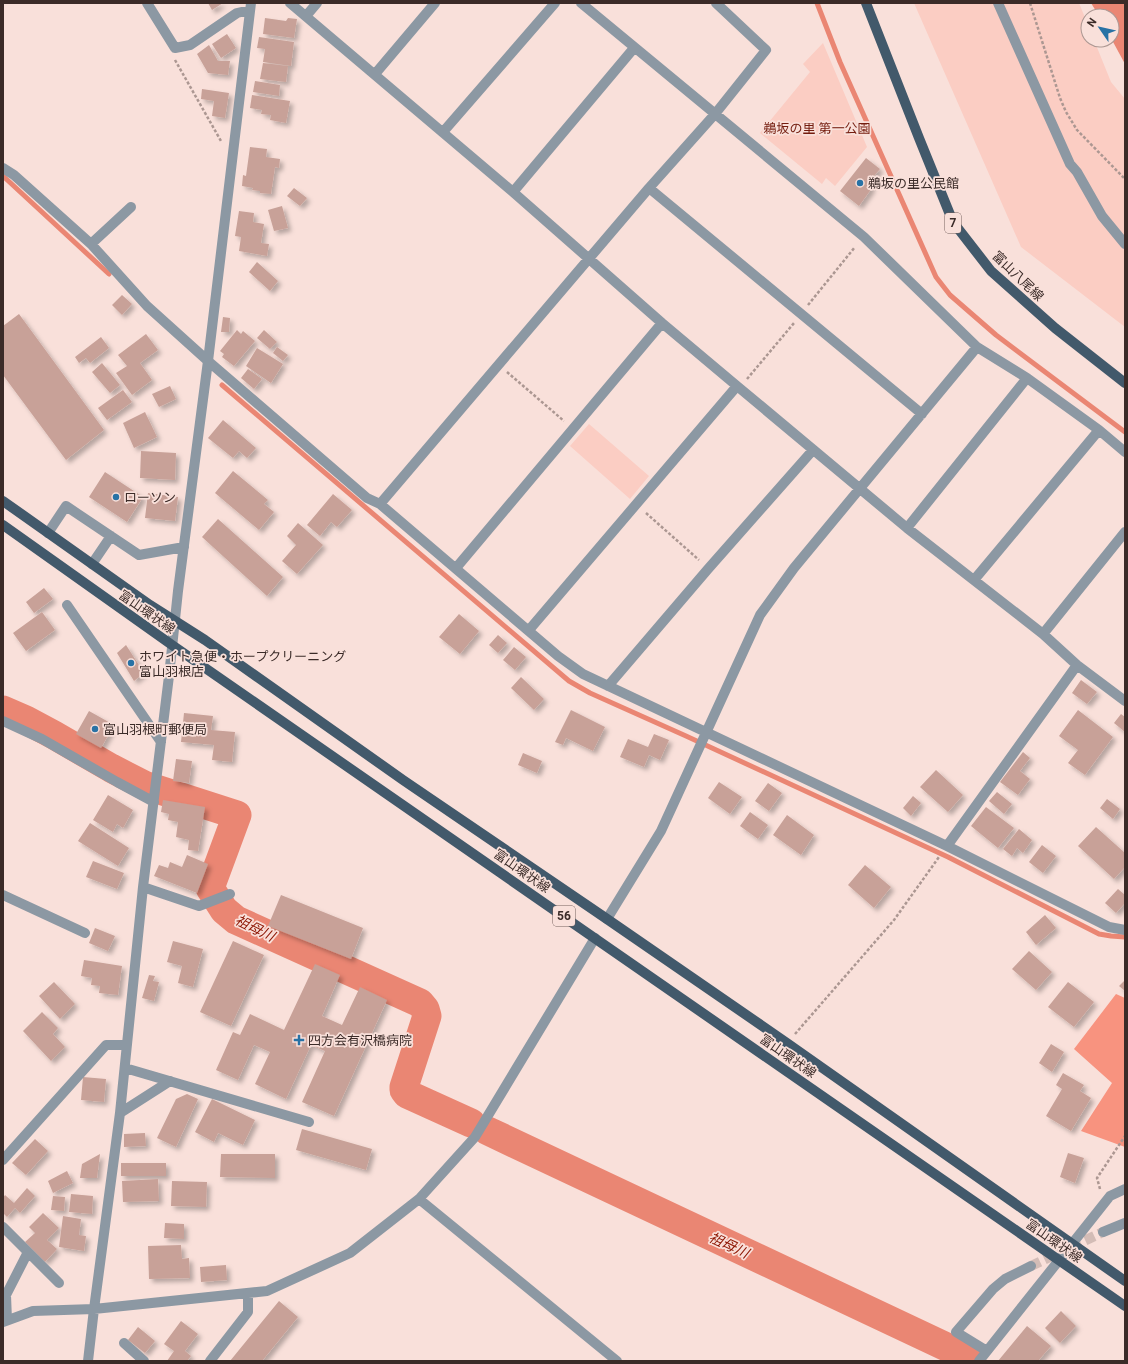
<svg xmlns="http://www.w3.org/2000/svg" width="1128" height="1364" font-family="Roboto,'Noto Sans JP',sans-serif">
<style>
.green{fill:#fbcdc3}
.forest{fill:#f8937f}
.water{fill:#ea8673}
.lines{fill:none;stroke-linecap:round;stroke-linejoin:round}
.stream{stroke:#ea8673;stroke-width:5}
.river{stroke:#ea8673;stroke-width:29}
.building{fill:#c8a198;filter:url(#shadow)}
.minor-tunnel{stroke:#d3bcb6;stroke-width:10;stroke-dasharray:10 5;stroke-linecap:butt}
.path{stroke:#ac9792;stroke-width:2.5;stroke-dasharray:3 2;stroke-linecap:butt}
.minor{stroke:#8c98a3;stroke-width:10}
.major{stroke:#42596b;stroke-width:10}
.poi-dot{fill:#2872a5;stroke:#f9e0da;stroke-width:1.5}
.labels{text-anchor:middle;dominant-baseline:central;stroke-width:3.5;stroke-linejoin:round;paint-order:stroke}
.shield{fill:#f9e0da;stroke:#74615d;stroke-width:1}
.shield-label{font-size:12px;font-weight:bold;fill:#3b2b28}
.park-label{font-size:13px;fill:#741c0e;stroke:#f9e0da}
.poi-label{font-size:13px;fill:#3b2b28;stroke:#f9e0da;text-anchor:start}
.street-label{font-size:13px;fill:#3b2b28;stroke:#f9e0da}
.water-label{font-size:14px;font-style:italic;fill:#8d1502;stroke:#f9e0da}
</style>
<defs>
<filter id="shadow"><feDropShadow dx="3.5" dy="3.5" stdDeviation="2" flood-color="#0004"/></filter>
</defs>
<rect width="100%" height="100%" fill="#f9e0da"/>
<path class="green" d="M 914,3 L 1079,3 L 1088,25 L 1088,40 L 1094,40 L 1111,82 L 1125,99 L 1125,327 L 1021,247 Z
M 823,43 L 867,147 L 835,186 L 826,178 L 822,184 L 760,133 L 810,72 L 803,64 Z
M 589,424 L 649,476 L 630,499 L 570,446 Z"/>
<path class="forest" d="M 1116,994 L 1125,998 L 1125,1147 L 1081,1131 L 1112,1083 L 1074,1049 Z"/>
<path class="water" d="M 1091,3 L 1125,3 L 1125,64 L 1112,40 L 1112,16 L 1099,16 Z"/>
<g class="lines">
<path class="stream" d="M 817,3 L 840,62 L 936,277 L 950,295 L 996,335 L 1125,432
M 3,176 L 109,274
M 222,385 L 569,681 L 590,693 L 686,736 L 948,857 L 1099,934 L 1111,936 L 1125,937"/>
<path class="river" d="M 3,710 L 26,720 L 54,735 L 111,768 L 144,785 L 237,815 L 210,888 L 224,910 L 236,920 L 420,1003 L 425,1009 L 427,1016 L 404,1087 L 404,1090 L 407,1094 L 471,1123
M 488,1131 L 970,1358"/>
</g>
<path class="building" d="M 208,3 L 223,3 L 212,10 Z
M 265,18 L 286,21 L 288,18 L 297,19 L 294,38 L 263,34 Z
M 227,34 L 236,48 L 221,58 L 212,44 Z
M 259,37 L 294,42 L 291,66 L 263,62 L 265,49 L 257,48 Z
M 209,45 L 218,61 L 230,61 L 228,75 L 208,73 L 197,54 Z
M 263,63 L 288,66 L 286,82 L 260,79 Z
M 255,81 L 280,85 L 279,96 L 253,92 Z
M 202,89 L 229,93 L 225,118 L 212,116 L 214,101 L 201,99 Z
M 252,95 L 290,101 L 286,123 L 270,120 L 271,115 L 261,114 L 262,110 L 250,108 Z
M 250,147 L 267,149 L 266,157 L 280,159 L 279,168 L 275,167 L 271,194 L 260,193 L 260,191 L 252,190 L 253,188 L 242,186 L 243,175 L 246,176 Z
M 866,158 L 880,169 L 873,177 L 876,179 L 870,187 L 872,188 L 859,206 L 840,191 Z
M 294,188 L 307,198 L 300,206 L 287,196 Z
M 282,206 L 288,228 L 274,231 L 268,210 Z
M 239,211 L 254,213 L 253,222 L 264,224 L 261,243 L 269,244 L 267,256 L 239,251 L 241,237 L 235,236 Z
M 257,262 L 278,281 L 270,291 L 249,272 Z
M 122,295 L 132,304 L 122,315 L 112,305 Z
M 19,314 L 104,430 L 66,460 L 3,375 L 3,326 Z
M 223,317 L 230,318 L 229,332 L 221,332 Z
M 237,330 L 241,334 L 243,331 L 255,341 L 234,366 L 222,357 L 224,354 L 220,351 Z
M 264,330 L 277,342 L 270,349 L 257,338 Z
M 146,334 L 158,350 L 140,363 L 152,380 L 132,395 L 116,373 L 127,366 L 118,355 Z
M 101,337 L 109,348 L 90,363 L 86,358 L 79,363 L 75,357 Z
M 277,347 L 288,355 L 283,361 L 273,353 Z
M 257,348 L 283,364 L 271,383 L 246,366 Z
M 102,363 L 120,385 L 110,393 L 92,372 Z
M 248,369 L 262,379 L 254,389 L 241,378 Z
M 170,386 L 176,399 L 159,407 L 152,394 Z
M 123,390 L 132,402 L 107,420 L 98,408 Z
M 145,412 L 157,437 L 134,448 L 123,423 Z
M 223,420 L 256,448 L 247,458 L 239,451 L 233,458 L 208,438 Z
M 141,451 L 176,453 L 175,480 L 140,478 Z
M 233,471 L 268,500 L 264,504 L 274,512 L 259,530 L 215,493 Z
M 105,472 L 143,497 L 127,522 L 89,497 Z
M 148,493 L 178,497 L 175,521 L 145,518 Z
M 333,494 L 352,510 L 337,527 L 331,522 L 320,536 L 307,525 Z
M 218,519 L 283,577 L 267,596 L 202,537 Z
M 298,523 L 323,545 L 297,574 L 282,561 L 296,545 L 287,536 Z
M 44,588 L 53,599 L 34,613 L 26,602 Z
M 42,612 L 55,630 L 26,651 L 13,633 Z
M 459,614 L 479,631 L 460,654 L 439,637 Z
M 498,635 L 507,643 L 498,653 L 489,645 Z
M 126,645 L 144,673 L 134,681 L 117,653 Z
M 514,647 L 526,657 L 515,670 L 503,660 Z
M 521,677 L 544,699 L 534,710 L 511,688 Z
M 1081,680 L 1097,692 L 1087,704 L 1072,693 Z
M 571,710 L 605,727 L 593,751 L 566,738 L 563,745 L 555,742 Z
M 1078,710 L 1113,737 L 1085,775 L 1068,763 L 1078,750 L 1059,736 Z
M 89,711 L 114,725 L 101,748 L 76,734 Z
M 184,713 L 213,716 L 211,730 L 235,732 L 232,762 L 212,760 L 214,745 L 181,742 Z
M 1121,714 L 1125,717 L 1125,732 L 1114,723 Z
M 654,734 L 669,740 L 660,760 L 649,755 L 644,767 L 620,757 L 628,739 L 648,747 Z
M 1023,752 L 1030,758 L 1020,771 L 1030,779 L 1018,795 L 1000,782 Z
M 523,753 L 542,761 L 537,773 L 518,765 Z
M 176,759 L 192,761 L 189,783 L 173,781 Z
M 936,770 L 963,795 L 948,812 L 920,787 Z
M 719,782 L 742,797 L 730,814 L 708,798 Z
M 768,783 L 782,793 L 769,811 L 755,801 Z
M 997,792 L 1012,804 L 1004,814 L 989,801 Z
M 108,795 L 133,810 L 123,828 L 117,824 L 113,832 L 93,820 Z
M 913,796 L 921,803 L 911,816 L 903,808 Z
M 1107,799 L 1120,809 L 1113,819 L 1100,808 Z
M 163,800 L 205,807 L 198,851 L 188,850 L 189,840 L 176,837 L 178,822 L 168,820 L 169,814 L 161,812 Z
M 986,807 L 1014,828 L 998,848 L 971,826 Z
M 750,812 L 768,825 L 758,839 L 740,826 Z
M 787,815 L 814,835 L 801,855 L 773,835 Z
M 90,823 L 129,848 L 118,866 L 78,841 Z
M 1096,827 L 1125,853 L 1125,867 L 1114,879 L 1078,846 Z
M 1019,829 L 1032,840 L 1023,853 L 1017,848 L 1012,856 L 1003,849 Z
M 1042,845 L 1056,856 L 1043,873 L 1029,862 Z
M 187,855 L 208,864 L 197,893 L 154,876 L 159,865 L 168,868 L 170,862 L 182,867 Z
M 93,861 L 124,873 L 117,889 L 86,877 Z
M 865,865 L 891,887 L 874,908 L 848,885 Z
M 1118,889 L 1125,895 L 1125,903 L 1116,913 L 1105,903 Z
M 281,895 L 363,928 L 351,959 L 268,926 Z
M 1045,915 L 1056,928 L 1036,945 L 1026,932 Z
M 95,928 L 115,936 L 108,951 L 89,943 Z
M 173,941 L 203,949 L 193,987 L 178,983 L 182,966 L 167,962 Z
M 233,941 L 264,955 L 231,1026 L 200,1012 Z
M 1029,951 L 1052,972 L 1036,990 L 1012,969 Z
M 84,960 L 122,966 L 118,995 L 99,993 L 100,986 L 91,985 L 92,978 L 81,976 Z
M 315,964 L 340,975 L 322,1016 L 342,1025 L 360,987 L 387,1000 L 334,1116 L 302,1102 L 325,1051 L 311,1045 L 286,1099 L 255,1084 L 270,1052 L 254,1045 L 238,1080 L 216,1070 L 233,1032 L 240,1035 L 250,1014 L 284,1030 Z
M 149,975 L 155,976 L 153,981 L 159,982 L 154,1001 L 142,998 Z
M 1125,980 L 1125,991 L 1119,986 Z
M 54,982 L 75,1004 L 60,1019 L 39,996 Z
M 1068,982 L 1094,1002 L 1074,1027 L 1048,1007 Z
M 42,1012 L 58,1028 L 53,1034 L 65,1047 L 51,1061 L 23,1031 Z
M 1051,1044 L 1064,1052 L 1052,1072 L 1039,1063 Z
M 1063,1073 L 1084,1085 L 1080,1091 L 1091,1098 L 1071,1131 L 1046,1116 L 1062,1089 L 1056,1085 Z
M 83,1077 L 106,1079 L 104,1102 L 81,1100 Z
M 187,1094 L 198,1099 L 176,1147 L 157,1138 L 176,1099 Z
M 212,1099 L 255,1120 L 243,1145 L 218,1133 L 214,1142 L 195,1132 Z
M 302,1129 L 372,1149 L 366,1170 L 296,1150 Z
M 145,1133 L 146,1146 L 124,1147 L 124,1134 Z
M 35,1139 L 48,1151 L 26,1175 L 12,1163 Z
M 1068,1153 L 1084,1158 L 1075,1183 L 1060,1177 Z
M 100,1154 L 97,1178 L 80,1178 L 82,1164 Z
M 221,1154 L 275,1154 L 275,1178 L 220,1177 Z
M 121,1163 L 166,1163 L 166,1176 L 121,1176 Z
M 67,1171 L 73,1183 L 53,1193 L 48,1181 Z
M 158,1179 L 159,1201 L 123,1202 L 122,1181 Z
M 172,1181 L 207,1182 L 206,1207 L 171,1206 Z
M 27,1188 L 35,1196 L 20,1213 L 15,1208 L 7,1217 L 3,1213 L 3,1198 L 5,1195 L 14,1203 Z
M 71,1194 L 93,1196 L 92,1214 L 69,1212 Z
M 53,1196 L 65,1197 L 64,1211 L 51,1210 Z
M 43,1213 L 59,1228 L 47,1240 L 57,1249 L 45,1262 L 25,1242 L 35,1233 L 29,1227 Z
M 63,1216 L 81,1219 L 79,1235 L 86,1236 L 84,1251 L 59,1247 Z
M 165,1223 L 184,1224 L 184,1239 L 164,1238 Z
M 181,1245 L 182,1259 L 189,1258 L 190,1278 L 149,1279 L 148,1246 Z
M 226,1265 L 227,1280 L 201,1282 L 200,1267 Z
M 279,1301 L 298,1317 L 262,1361 L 230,1361 Z
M 1061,1311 L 1076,1326 L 1060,1343 L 1045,1328 Z
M 181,1321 L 198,1334 L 185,1351 L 191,1356 L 187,1361 L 167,1361 L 174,1351 L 164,1344 Z
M 1027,1326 L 1051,1346 L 1038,1361 L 998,1361 Z
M 138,1327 L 155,1341 L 145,1353 L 128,1340 Z"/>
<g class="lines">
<path class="minor-tunnel" d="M 1031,1266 L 1103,1232"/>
<path class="path" d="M 1030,3 L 1060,98 L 1066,112 L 1077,130 L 1125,179
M 175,60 L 221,141
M 808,305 L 855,247
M 507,372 L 564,421
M 747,379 L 794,323
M 646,513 L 699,560
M 795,1034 L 894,920 L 939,857
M 1100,1189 L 1097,1178 L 1125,1136"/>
<path class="minor" d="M 147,3 L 175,48 L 190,45 L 237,13 L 250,10
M 290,3 L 513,192 L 662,323 L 737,386 L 907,528 L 1043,634 L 1077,665 L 1125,701
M 581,3 L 864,237 L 977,347 L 1027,378 L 1099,430 L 1125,452
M 998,3 L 1070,164 L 1077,172 L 1102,216 L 1125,244
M 306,16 L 317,3
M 375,74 L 435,3
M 443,132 L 555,3
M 3,168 L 14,175 L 91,244 L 147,306 L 208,361 L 367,498 L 380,504 L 558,656 L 583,674 L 947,846 L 1109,927 L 1125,930
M 649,188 L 922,414
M 513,192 L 634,48
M 91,244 L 131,207
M 380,504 L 649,188 L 715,114 L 766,50 L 716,3
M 907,528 L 1027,378
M 48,533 L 66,506 L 139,555 L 184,547
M 92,564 L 111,536
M 456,568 L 662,323
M 974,580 L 1099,430
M 67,605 L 161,742
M 529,630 L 737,386
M 1043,634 L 1125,532
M 608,686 L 708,569 L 813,450
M 3,721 L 42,739 L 117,782 L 154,802
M 947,846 L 1077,665
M 143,887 L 199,906 L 230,894
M 3,895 L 85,933
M 607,919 L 661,831 L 760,615 L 794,568 L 977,347
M 125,1068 L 309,1122
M 120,1113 L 170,1081
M 3,1160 L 106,1045 L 127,1045
M 419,1199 L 617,1361
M 3,1227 L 59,1283
M 1103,1232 L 1125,1223
M 7,1320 L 6,1295 L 28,1252
M 3,1322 L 33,1311 L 94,1309 L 267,1291 L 350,1253 L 419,1199 L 475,1137 L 595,938
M 124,1343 L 144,1361
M 987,1351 L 956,1332 L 993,1289 L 1005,1279 L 1031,1266
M 88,1361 L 94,1309 L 120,1113 L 143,887 L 169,676 L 178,591 L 208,361 L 251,3
M 210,1361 L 248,1312 L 248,1293
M 979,1361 L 1110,1196 L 1125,1189"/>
<path class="major" d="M 866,3 L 919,138 L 953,222 L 991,271 L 1055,328 L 1125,383
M 3,501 L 150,605 L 205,640 L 403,780 L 607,919 L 787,1043 L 1125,1281
M 3,525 L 172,645 L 1125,1306"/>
</g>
<g class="poi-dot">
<circle cx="860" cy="183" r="4"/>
<circle cx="116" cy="497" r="4"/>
<circle cx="131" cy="663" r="4"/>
<circle cx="95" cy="729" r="4"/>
<path d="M297 1034h4v4h4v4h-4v4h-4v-4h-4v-4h4z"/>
</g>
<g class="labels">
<g class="shield">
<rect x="945" y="213" width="16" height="20" rx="3"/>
<rect x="553" y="906" width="22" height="20" rx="3"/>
</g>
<g class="shield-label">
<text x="953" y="223">7</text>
<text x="564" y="916">56</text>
</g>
<g class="park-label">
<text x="817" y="128">鵜坂の里 第一公園</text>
</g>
<g class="poi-label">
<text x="868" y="183">鵜坂の里公民館</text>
<text x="124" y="497">ローソン</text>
<text x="139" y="656">ホワイト急便・ホープクリーニング<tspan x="139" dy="15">富山羽根店</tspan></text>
<text x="103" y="729">富山羽根町郵便局</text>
<text x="308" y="1040">四方会有沢橋病院</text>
</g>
<g class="street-label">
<text transform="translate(1018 276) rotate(44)">富山八尾線</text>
<text transform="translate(147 612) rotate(35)">富山環状線</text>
<text transform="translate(522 871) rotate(35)">富山環状線</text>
<text transform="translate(788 1056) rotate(35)">富山環状線</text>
<text transform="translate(1054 1241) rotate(35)">富山環状線</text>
</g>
<g class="water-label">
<text transform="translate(255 928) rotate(26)">祖母川</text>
<text transform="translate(729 1245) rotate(25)">祖母川</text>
</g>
</g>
<rect width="1128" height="1364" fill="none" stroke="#3b2b28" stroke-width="8"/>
<g transform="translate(1100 28) rotate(304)"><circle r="19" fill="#f9e0da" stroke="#ad9893"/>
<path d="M0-3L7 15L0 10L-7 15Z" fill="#2872a5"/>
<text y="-6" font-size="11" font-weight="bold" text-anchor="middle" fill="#3b2b28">N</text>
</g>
</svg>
